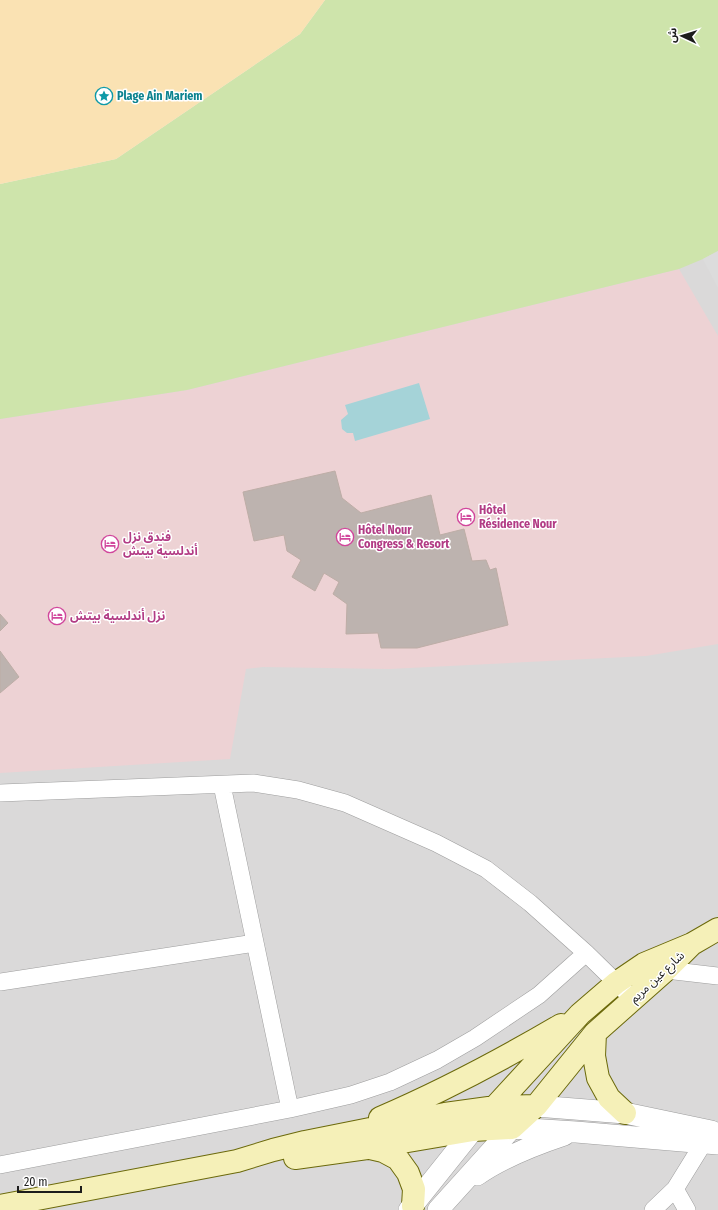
<svg xmlns="http://www.w3.org/2000/svg" width="718" height="1210" font-family="'Fira Sans Condensed','Noto Sans Arabic',sans-serif">
<style>
.residential{fill:#dad9d9}
.commercial{fill:#edd2d4}
.grass{fill:#cee4ab}
.sand{fill:#fae2b3}
.parking{fill:#dcdcdc}
.water{fill:#a5d3d8}
.building{fill:#bdb3af;stroke:#bdada6}
.lines{fill:none;stroke-linecap:round;stroke-linejoin:round}
.minor-casing{stroke:#9d9d9d;stroke-width:18}
.tertiary-casing{stroke:#9d9d9d;stroke-width:22}
.secondary-casing{stroke:#6b690b;stroke-width:24}
.minor{stroke:#fff;stroke-width:17}
.tertiary{stroke:#fff;stroke-width:21}
.secondary{stroke:#f5f0b8;stroke-width:22}
.labels{text-anchor:middle;dominant-baseline:central;stroke-width:3;stroke-linejoin:round;paint-order:stroke}
.culture-label{font-size:12px;font-weight:bold;fill:#0d838f;stroke:#fff;text-anchor:start}
.hotel-label{font-size:12px;font-weight:bold;fill:#b23c85;stroke:#fff;text-anchor:start}
.street-label{font-size:12px;fill:#1c1c1c;stroke:#fff}
</style>
<rect width="100%" height="100%" fill="#ede8e2"/>
<path class="residential" d="M 718,213 L 718,1210 L 0,1210 L 0,394 Z"/>
<path class="commercial" d="M 679,269 L 718,336 L 718,644 L 646,656 L 389,669 L 263,667 L 246,669 L 230,759 L 0,773 L 0,419 L 187,390 Z"/>
<path class="grass" d="M 325,0 L 718,0 L 718,251 L 703,259 L 679,269 L 187,390 L 0,419 L 0,184 L 116,159 L 300,34 Z"/>
<path class="sand" d="M 0,0 L 325,0 L 300,34 L 116,159 L 0,184 Z"/>
<path class="parking" d="M 718,251 L 718,288 L 703,259 Z"/>
<path class="water" d="M 419,383 L 430,419 L 355,441 L 353,433 L 347,433 L 342,429 L 341,420 L 348,414 L 345,405 Z"/>
<path class="building" d="M 335,471 L 342,498 L 361,513 L 431,495 L 440,535 L 464,529 L 472,561 L 486,560 L 490,570 L 496,568 L 508,625 L 417,648 L 381,648 L 378,633 L 346,634 L 347,604 L 333,594 L 339,582 L 324,573 L 315,591 L 292,577 L 301,560 L 287,551 L 284,535 L 254,541 L 243,492 Z
M 0,614 L 8,623 L 0,631 Z
M 0,651 L 19,677 L 0,693 Z"/>
<g class="lines">
<defs>
<path id="minor" d="M 222,785 L 290,1109
M 0,793 L 253,783 L 298,790 L 345,803 L 436,843 L 486,869 L 530,903 L 586,953 L 633,999
M 657,968 L 666,970 L 718,976
M 0,982 L 255,943
M 0,1165 L 290,1109 L 351,1095 L 390,1082 L 437,1060 L 475,1038 L 539,995 L 586,953
M 675,1189 L 687,1210
M 653,1210 L 675,1189 L 709,1134"/>
<path id="tertiary" d="M 536,1106 L 625,1113 L 711,1131 L 718,1134
M 477,1175 C 503,1157 534,1145 564,1135
M 409,1210 L 473,1130
M 438,1210 L 512,1128 L 576,1132 L 718,1144"/>
<path id="secondary" d="M 595,1033 L 594,1056 L 598,1078 L 609,1098 L 625,1113
M 490,1112 L 580,1014 L 616,983 L 644,964 L 692,944 L 718,929
M 380,1118 C 443,1091 503,1059 561,1025
M 370,1148 L 383,1151 L 398,1159 L 408,1173 L 414,1189 L 413,1206
M 295,1158 L 367,1148 L 473,1130 L 512,1128 L 536,1106 L 595,1033 L 666,970 L 692,944
M 0,1206 L 237,1161 L 273,1150 L 305,1142 L 445,1114 L 496,1107 L 536,1106"/>
</defs>
<use href="#minor" class="minor-casing"/>
<use href="#tertiary" class="tertiary-casing"/>
<use href="#secondary" class="secondary-casing"/>
<use href="#minor" class="minor"/>
<use href="#tertiary" class="tertiary"/>
<use href="#secondary" class="secondary"/>
</g>
<defs>
<symbol id="sight-ring" viewBox="-11 -11 22 22"><circle r="9.5" fill="#fff" stroke="#0f9aa8" stroke-width="1.5"/><path d="M0-6L1.8-2.2L6-1.7L2.9 1.2L3.7 5.4L0 3.3L-3.7 5.4L-2.9 1.2L-6-1.7L-1.8-2.2Z" fill="#0f9aa8"/></symbol>
<symbol id="hotel-ring" viewBox="-11 -11 22 22"><circle r="9.5" fill="#fff" stroke="#d1479c" stroke-width="1.5"/><path d="M-6-4.5h1.5V1H6V5H4.5V3h-9V5H-6ZM-4 0a1.8 1.8 0 1 1 3.6 0ZM.5 0V-2.5h3Q6-2.5 6 0Z" fill="#d1479c"/></symbol>
</defs>
<g fill-rule="evenodd">
<use href="#sight-ring" x="94" y="86" width="20" height="20"/>
<use href="#hotel-ring" x="456" y="507" width="20" height="20"/>
<use href="#hotel-ring" x="335" y="527" width="20" height="20"/>
<use href="#hotel-ring" x="100" y="534" width="20" height="20"/>
<use href="#hotel-ring" x="47" y="606" width="20" height="20"/>
</g>
<g class="labels">
<g class="culture-label">
<text x="117" y="96">Plage Ain Mariem</text>
</g>
<g class="hotel-label">
<text x="479" y="510">Hôtel<tspan x="479" dy="14">Résidence Nour</tspan></text>
<text x="358" y="530">Hôtel Nour<tspan x="358" dy="14">Congress &amp; Resort</tspan></text>
<text x="123" y="537">فندق نزل<tspan x="123" dy="14">أندلسية بيتش</tspan></text>
<text x="70" y="616">نزل أندلسية بيتش</text>
</g>
<g class="street-label">
<text transform="translate(657 977) rotate(-43)">شارع عين مريم</text>
</g>
</g>
<g transform="translate(682 36) rotate(274)" stroke="#ffffff" stroke-width="3" paint-order="stroke">
<path d="M0-3L7 15L0 10L-7 15Z" fill="#1c1c1c"/>
<text y="-6" font-size="11" font-weight="bold" text-anchor="middle" fill="#1c1c1c">ش</text>
</g>
<path d="M18 1186v6h63v-6" fill="none" stroke="#1c1c1c" stroke-width="2"/>
<text x="24" y="1186" font-size="12" fill="#1c1c1c" stroke="#ffffff" stroke-width="3" paint-order="stroke">20 m</text>
</svg>
